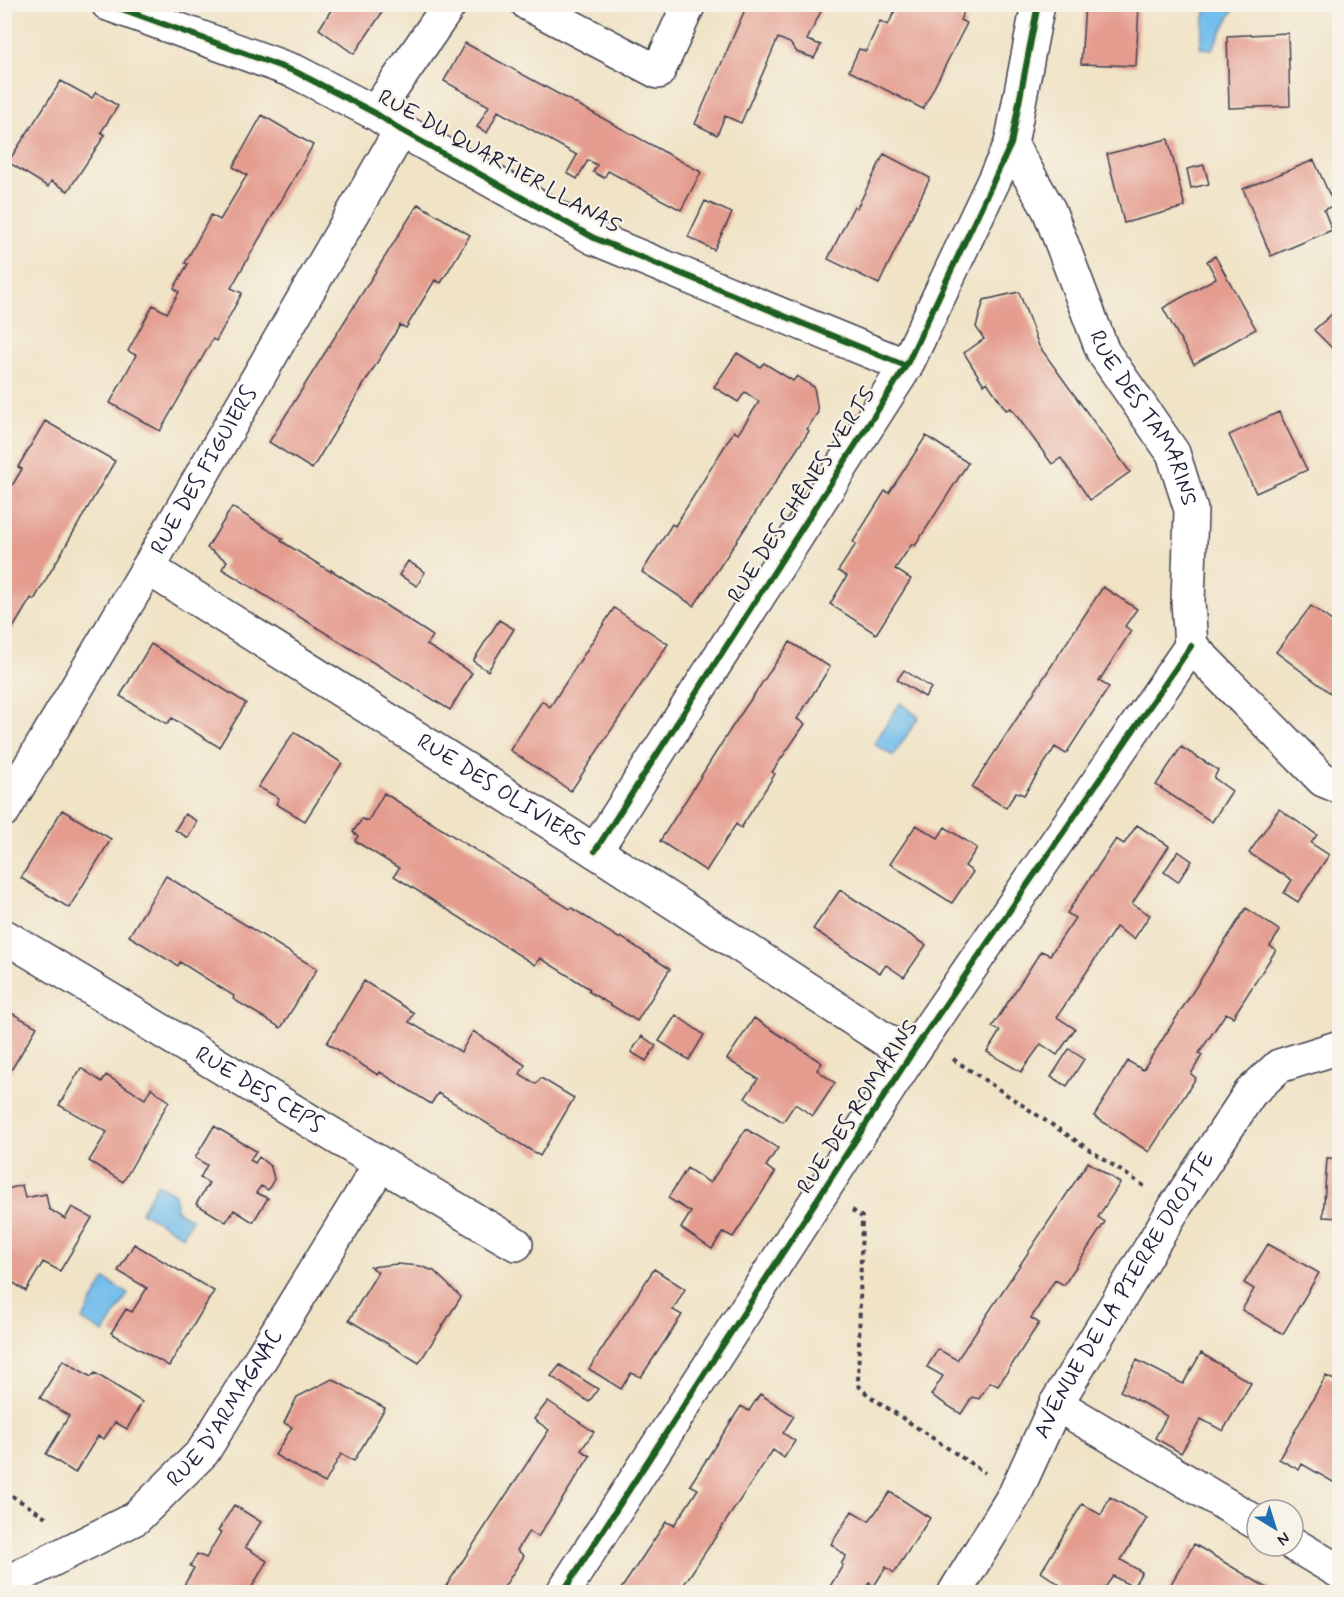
<svg xmlns="http://www.w3.org/2000/svg" width="1344" height="1597" font-family="Mynerve,sans-serif">
<style>
.water{fill:#72beec;stroke:#4a7094;stroke-width:1.5}
.building{fill:#e49c8f}
.lines{fill:none;stroke-linecap:round;stroke-linejoin:round}
.street-casing{stroke:#413f50;stroke-width:36}
.path{stroke:#413f50;stroke-width:4;stroke-dasharray:4.5 4.5;stroke-linecap:butt}
.street{stroke:#fff;stroke-width:33}
.cycleway-casing{stroke:#f7f3e8;stroke-width:10}
.cycleway{stroke:#1b5e20;stroke-width:6}
.labels{text-anchor:middle;dominant-baseline:central;stroke-width:4.5;stroke-linejoin:round;paint-order:stroke}
.street-label{font-size:22px;fill:#22223b;stroke:#f7f3e8}
</style>
<rect width="100%" height="100%" fill="#f7f3e8"/>
<filter id="ink" filterUnits="userSpaceOnUse"><feTurbulence type="fractalNoise" baseFrequency=".0167" numOctaves="2"/><feDisplacementMap in="SourceGraphic" scale="12" xChannelSelector="R" yChannelSelector="G"/><feConvolveMatrix kernelMatrix="1 2 1 2 8 2 1 2 1" color-interpolation-filters="sRGB"/></filter>
<filter id="wash" filterUnits="userSpaceOnUse"><feTurbulence type="fractalNoise" baseFrequency=".008" numOctaves="4" result="noise"/><feDisplacementMap in="SourceGraphic" scale="24" xChannelSelector="R" yChannelSelector="G"/><feGaussianBlur stdDeviation="1.35" result="paint"/><feColorMatrix in="noise" values="0 0 0 0 0 0 0 0 0 0 0 0 0 0 0 0 0 1.4 0 .05"/><feComposite in="paint" operator="in"/></filter>
<g filter="url(#wash)">
<rect width="100%" height="100%" fill="#f0e3c6"/>
<path class="water" d="M 1206,5 L 1236,5 L 1212,49 L 1200,48 Z
M 900,703 L 919,717 L 893,756 L 874,744 Z
M 157,1184 L 175,1194 L 176,1210 L 192,1219 L 183,1236 L 141,1212 Z
M 105,1279 L 128,1294 L 104,1333 L 82,1320 Z"/>
<g id="blocks">
<path class="building" d="M 335,4 L 388,4 L 354,54 L 319,29 Z
M 898,4 L 968,4 L 960,20 L 967,23 L 923,109 L 849,71 L 859,49 L 866,51 L 880,21 L 888,25 Z
M 1085,4 L 1139,4 L 1136,66 L 1081,64 Z
M 747,5 L 824,5 L 807,40 L 821,45 L 814,58 L 797,52 L 790,43 L 778,38 L 741,123 L 725,116 L 717,135 L 695,124 Z
M 1288,33 L 1290,106 L 1229,108 L 1227,36 Z
M 465,43 L 701,172 L 681,210 L 608,171 L 604,178 L 593,172 L 597,165 L 588,160 L 577,179 L 567,173 L 577,155 L 498,111 L 487,133 L 477,127 L 489,106 L 444,81 Z
M 61,81 L 92,98 L 96,92 L 118,106 L 101,132 L 105,135 L 68,191 L 51,181 L 48,187 L 8,162 Z
M 262,115 L 313,145 L 231,288 L 242,293 L 216,341 L 213,339 L 160,431 L 110,403 L 136,355 L 128,351 L 153,305 L 167,313 L 179,292 L 174,288 L 188,264 L 185,263 L 211,215 L 220,220 L 247,175 L 233,167 Z
M 1168,139 L 1185,207 L 1124,223 L 1107,154 Z
M 884,154 L 930,178 L 879,284 L 828,259 L 854,206 L 857,208 Z
M 1314,160 L 1334,205 L 1324,210 L 1332,230 L 1271,256 L 1243,189 Z
M 1204,165 L 1209,184 L 1191,188 L 1187,169 Z
M 705,201 L 732,213 L 714,250 L 688,237 Z
M 418,204 L 470,235 L 441,283 L 435,280 L 406,328 L 400,325 L 312,469 L 269,442 Z
M 1215,256 L 1256,329 L 1194,364 L 1163,308 L 1216,278 L 1207,261 Z
M 1019,292 L 1039,346 L 1130,472 L 1090,500 L 1061,458 L 1052,464 L 1011,408 L 1006,410 L 987,382 L 984,385 L 964,353 L 984,339 L 976,327 L 984,300 Z
M 1340,307 L 1340,356 L 1314,330 Z
M 737,353 L 760,367 L 764,363 L 793,381 L 797,376 L 814,387 L 818,412 L 807,429 L 809,431 L 694,606 L 642,572 L 672,524 L 675,526 L 734,431 L 738,434 L 759,402 L 745,392 L 738,402 L 714,387 Z
M 1279,412 L 1307,470 L 1256,493 L 1229,435 Z
M 45,421 L 115,461 L 34,600 L 31,598 L 4,643 L 4,499 L 22,469 L 18,467 Z
M 926,436 L 968,463 L 915,546 L 912,544 L 895,569 L 911,579 L 876,634 L 830,604 L 847,576 L 838,571 L 856,544 L 853,542 L 885,491 L 889,493 Z
M 232,507 L 283,539 L 281,541 L 331,572 L 331,570 L 433,636 L 427,645 L 472,673 L 450,710 L 222,569 L 227,561 L 207,548 Z
M 408,561 L 425,572 L 417,586 L 399,575 Z
M 1103,587 L 1137,609 L 1125,626 L 1131,631 L 1099,681 L 1109,687 L 1066,754 L 1055,747 L 1024,795 L 1016,792 L 1006,808 L 972,787 Z
M 1311,606 L 1340,627 L 1340,686 L 1333,695 L 1276,652 Z
M 614,608 L 668,644 L 571,791 L 510,750 L 542,701 L 550,707 Z
M 499,620 L 514,629 L 488,671 L 473,661 Z
M 790,642 L 830,667 L 797,719 L 805,724 L 772,772 L 775,774 L 741,828 L 736,824 L 706,871 L 660,841 L 732,727 Z
M 151,644 L 246,703 L 219,747 L 172,718 L 167,724 L 120,696 Z
M 904,670 L 931,688 L 925,697 L 897,680 Z
M 294,732 L 342,763 L 305,821 L 276,804 L 279,798 L 258,787 Z
M 1181,747 L 1218,770 L 1214,778 L 1232,791 L 1212,822 L 1156,785 Z
M 384,793 L 570,909 L 572,908 L 620,939 L 621,937 L 670,969 L 637,1021 L 588,991 L 590,989 L 540,958 L 535,965 L 394,876 L 399,868 L 355,841 L 358,836 L 353,832 L 362,819 L 368,821 Z
M 1279,809 L 1317,835 L 1311,843 L 1329,855 L 1298,902 L 1284,893 L 1292,880 L 1249,853 Z
M 62,810 L 111,839 L 69,908 L 21,878 Z
M 185,814 L 197,821 L 188,838 L 175,830 Z
M 916,825 L 938,838 L 945,827 L 977,848 L 965,866 L 973,872 L 952,903 L 890,864 Z
M 1137,825 L 1169,846 L 1132,904 L 1150,915 L 1134,939 L 1116,927 L 1057,1017 L 1075,1029 L 1057,1055 L 1041,1044 L 1021,1072 L 987,1052 L 1000,1031 L 992,1027 L 1041,951 L 1050,955 L 1075,918 L 1067,913 L 1116,839 L 1124,844 Z
M 1178,851 L 1192,861 L 1178,882 L 1164,872 Z
M 166,876 L 317,969 L 281,1028 L 233,999 L 234,996 L 180,962 L 178,966 L 129,936 Z
M 840,890 L 926,945 L 904,977 L 886,965 L 880,973 L 813,929 Z
M 1246,908 L 1280,931 L 1270,946 L 1276,950 L 1233,1017 L 1226,1013 L 1199,1053 L 1202,1055 L 1191,1074 L 1196,1078 L 1149,1152 L 1094,1116 L 1128,1061 L 1143,1070 Z
M 364,981 L 414,1013 L 409,1022 L 461,1052 L 473,1031 L 525,1065 L 520,1074 L 536,1084 L 541,1078 L 574,1098 L 540,1156 L 438,1093 L 431,1104 L 380,1072 L 378,1075 L 327,1043 Z
M 4,1009 L 37,1027 L 4,1082 Z
M 676,1015 L 704,1035 L 689,1060 L 659,1041 Z
M 754,1018 L 822,1063 L 817,1070 L 835,1083 L 813,1116 L 795,1104 L 783,1122 L 745,1098 L 758,1079 L 727,1059 Z
M 642,1036 L 656,1046 L 646,1061 L 631,1052 Z
M 1069,1049 L 1084,1059 L 1067,1086 L 1051,1077 Z
M 81,1068 L 102,1082 L 106,1075 L 145,1099 L 151,1088 L 169,1101 L 123,1182 L 89,1161 L 107,1132 L 59,1105 Z
M 214,1126 L 256,1151 L 250,1160 L 255,1163 L 259,1157 L 271,1167 L 274,1179 L 268,1190 L 261,1186 L 256,1193 L 268,1198 L 253,1222 L 234,1210 L 226,1222 L 196,1204 L 209,1183 L 200,1178 L 207,1165 L 195,1158 Z
M 746,1129 L 778,1148 L 766,1166 L 775,1173 L 733,1237 L 723,1232 L 712,1249 L 681,1228 L 691,1212 L 668,1198 L 687,1168 L 710,1183 Z
M 1327,1158 L 1340,1159 L 1340,1218 L 1323,1217 Z
M 1088,1162 L 1120,1183 L 1098,1217 L 1105,1222 L 1064,1285 L 1055,1280 L 1031,1318 L 1039,1323 L 998,1386 L 990,1382 L 979,1399 L 972,1397 L 961,1414 L 931,1395 L 943,1376 L 927,1367 L 938,1349 L 957,1360 Z
M 22,1185 L 25,1198 L 46,1194 L 49,1209 L 65,1219 L 72,1207 L 92,1218 L 60,1271 L 43,1262 L 26,1291 L 4,1277 L 4,1190 Z
M 134,1244 L 214,1291 L 169,1366 L 111,1333 L 126,1309 L 132,1312 L 147,1288 L 118,1271 Z
M 1268,1244 L 1319,1273 L 1283,1334 L 1242,1310 L 1254,1289 L 1244,1283 Z
M 397,1264 L 420,1266 L 434,1271 L 461,1297 L 419,1363 L 349,1320 L 378,1272 L 371,1267 Z
M 654,1269 L 685,1289 L 673,1310 L 682,1315 L 641,1377 L 631,1373 L 621,1389 L 589,1369 Z
M 1201,1353 L 1251,1383 L 1223,1431 L 1201,1419 L 1181,1453 L 1155,1438 L 1167,1416 L 1120,1391 L 1137,1360 L 1183,1384 Z
M 63,1360 L 91,1377 L 95,1373 L 142,1402 L 127,1429 L 115,1422 L 104,1439 L 98,1436 L 75,1473 L 46,1454 L 69,1416 L 40,1398 Z
M 560,1365 L 598,1389 L 589,1402 L 551,1376 Z
M 1326,1376 L 1340,1383 L 1340,1486 L 1302,1464 L 1299,1470 L 1279,1459 Z
M 332,1379 L 385,1408 L 354,1461 L 341,1454 L 325,1483 L 275,1455 L 292,1427 L 284,1423 L 297,1397 Z
M 760,1394 L 794,1416 L 783,1433 L 795,1441 L 784,1458 L 773,1450 L 679,1592 L 619,1592 L 666,1522 L 674,1525 L 685,1509 L 698,1489 L 690,1485 L 741,1406 L 749,1411 Z
M 548,1401 L 594,1432 L 581,1450 L 590,1456 L 538,1537 L 529,1531 L 517,1550 L 524,1556 L 501,1592 L 442,1592 L 549,1430 L 534,1419 Z
M 890,1492 L 930,1518 L 894,1573 L 886,1567 L 874,1586 L 869,1583 L 863,1592 L 836,1592 L 829,1588 L 843,1565 L 841,1564 L 846,1556 L 831,1544 L 852,1511 L 869,1521 Z
M 1110,1497 L 1147,1518 L 1121,1560 L 1142,1572 L 1133,1587 L 1113,1576 L 1102,1592 L 1054,1592 L 1059,1584 L 1041,1572 L 1082,1504 L 1101,1515 Z
M 234,1505 L 261,1522 L 245,1547 L 267,1561 L 249,1592 L 180,1592 L 194,1568 L 190,1566 L 197,1554 L 206,1558 L 221,1532 L 218,1531 Z
M 1194,1544 L 1274,1592 L 1174,1592 L 1168,1589 Z"/>
</g>
</g>
<g filter="url(#ink)">
<use href="#blocks" fill-opacity="0" stroke="#413f50" stroke-width="1.5"/>
<g class="lines">
<defs>
<g id="street">
<path d="M 108,4 L 296,72 L 375,113 L 401,130 L 594,238 L 906,366"/>
<path d="M 528,4 L 658,72 L 689,4"/>
<path d="M 375,113 L 450,4"/>
<path id="s1" d="M 1011,144 L 1049,210 L 1103,352 L 1173,453 L 1191,510 L 1188,602 L 1191,646 L 1323,780 L 1340,787"/>
<path id="s2" d="M 148,568 L 595,851 L 910,1056"/>
<path id="s3" d="M 4,810 L 148,568 L 401,130"/>
<path d="M 595,851 L 906,366 L 1011,144 L 1038,4"/>
<path id="s4" d="M 4,936 C 176,1038 344,1144 516,1244"/>
<path d="M 1056,1404 L 1257,1523"/>
<path d="M 1293,1544 L 1340,1572"/>
<path id="s5" d="M 4,1584 L 136,1518 L 203,1452 L 380,1165"/>
<path d="M 563,1592 L 910,1056 L 1191,646"/>
<path id="s6" d="M 955,1592 L 1015,1494 L 1056,1404 L 1175,1207 L 1250,1093 L 1279,1066 L 1340,1047"/>
</g>
</defs>
<use href="#street" class="street-casing"/>
<path class="path" d="M 953,1059 L 1144,1186
M 852,1210 L 862,1217 L 858,1385 L 868,1395 L 985,1473
M 4,1491 L 49,1519"/>
<use href="#street" class="street"/>
<defs>
<path id="cycleway" d="M 108,4 L 296,72 L 375,113 L 401,130 L 594,238 L 906,366
M 595,851 L 906,366 L 1011,144 L 1038,4
M 563,1592 L 910,1056 L 1191,646"/>
</defs>
<use href="#cycleway" class="cycleway-casing"/>
<use href="#cycleway" class="cycleway"/>
</g>
</g>
<g class="labels">
<g class="street-label">
<text transform="translate(499 162) rotate(29)">RUE DU QUARTIER LLANAS</text>
<text stroke="none"><textPath href="#s1" startOffset="306">RUE DES TAMARINS</textPath></text>
<text stroke="none"><textPath href="#s3" startOffset="394">RUE DES FIGUIERS</textPath></text>
<text transform="translate(802 495) rotate(-57)">RUE DES CHÊNES VERTS</text>
<text stroke="none"><textPath href="#s2" startOffset="417">RUE DES OLIVIERS</textPath></text>
<text stroke="none"><textPath href="#s4" startOffset="298">RUE DES CEPS</textPath></text>
<text transform="translate(858 1107) rotate(-57)">RUE DES ROMARINS</text>
<text stroke="none"><textPath href="#s6" startOffset="342">AVENUE DE LA PIERRE DROITE</textPath></text>
<text stroke="none"><textPath href="#s5" startOffset="290">RUE D'ARMAGNAC</textPath></text>
</g>
</g>
<rect width="1344" height="1597" fill="none" stroke="#f7f3e8" stroke-width="24"/>
<g transform="translate(1275 1528) rotate(142)"><circle r="28" fill="#f7f3e8" stroke="#a29fa3" stroke-width="1.5"/>
<path d="M0-4.5L10 22L0 15L-10 22Z" fill="#1f6fb2"/>
<text y="-9" font-size="16" font-weight="bold" text-anchor="middle" fill="#22223b">N</text>
</g>
</svg>
